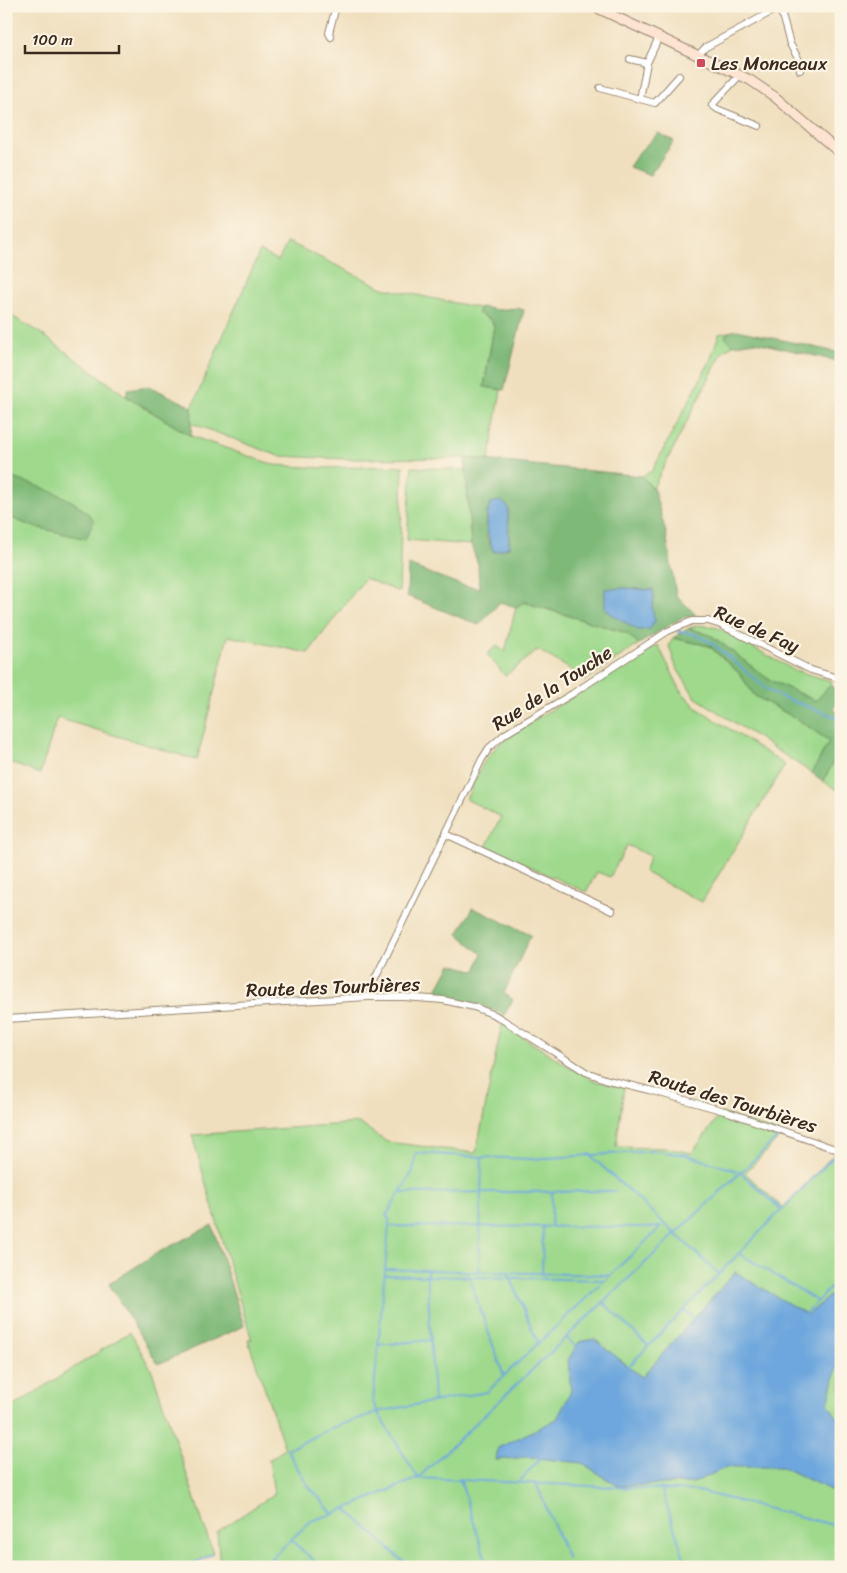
<svg xmlns="http://www.w3.org/2000/svg" width="847" height="1573" font-family="Sriracha,sans-serif">
<style>
.green{fill:#9ed98c;stroke:#6c8255}
.forest{fill:#7eb978;stroke:#5c724b;fill-rule:evenodd}
.water{fill:#6ea7dd;stroke:#54687e}
.lines{fill:none;stroke-linecap:round;stroke-linejoin:round}
.stream{stroke:#6ea7dd;stroke-width:2}
.street-casing{stroke:#96846e;stroke-width:8}
.secondary-casing{stroke:#96846e;stroke-width:11}
.street{stroke:#fff;stroke-width:6}
.secondary{stroke:#fde4d1;stroke-width:9}
.poi-dot{fill:#d1495b;stroke:#fcf5e5;stroke-width:2}
.labels{text-anchor:middle;dominant-baseline:central;stroke-width:4.5;stroke-linejoin:round;paint-order:stroke}
.poi-label{font-size:19px;fill:#3b2a1e;stroke:#fcf5e5;text-anchor:start}
.street-label{font-size:19px;fill:#3b2a1e;stroke:#fcf5e5}
</style>
<rect width="100%" height="100%" fill="#fcf5e5"/>
<filter id="ink" filterUnits="userSpaceOnUse"><feTurbulence type="fractalNoise" baseFrequency=".02" numOctaves="2"/><feDisplacementMap in="SourceGraphic" scale="10" xChannelSelector="R" yChannelSelector="G"/><feConvolveMatrix kernelMatrix="1 2 1 2 8 2 1 2 1" color-interpolation-filters="sRGB"/></filter>
<filter id="wash" filterUnits="userSpaceOnUse"><feTurbulence type="fractalNoise" baseFrequency=".0096" numOctaves="4" result="noise"/><feDisplacementMap in="SourceGraphic" scale="20" xChannelSelector="R" yChannelSelector="G"/><feGaussianBlur stdDeviation="1.12" result="paint"/><feColorMatrix in="noise" values="0 0 0 0 0 0 0 0 0 0 0 0 0 0 0 0 0 1.4 0 .05"/><feComposite in="paint" operator="in"/></filter>
<g filter="url(#wash)">
<rect width="100%" height="100%" fill="#f0dfbe"/>
<path class="green" d="M 288,242 L 383,288 L 479,308 L 479,313 L 491,320 L 494,326 L 484,386 L 501,390 L 489,460 L 465,458 L 347,459 L 279,456 L 191,423 L 192,407 L 260,251 L 278,261 Z
M 6,313 L 36,330 L 126,396 L 191,436 L 274,465 L 322,468 L 403,466 L 399,592 L 365,578 L 308,653 L 228,636 L 197,760 L 57,718 L 40,774 L 6,761 Z
M 728,332 L 725,337 L 733,345 L 723,351 L 653,488 L 642,476 L 652,471 L 710,361 L 719,334 Z
M 412,467 L 466,470 L 471,545 L 407,540 Z
M 523,602 L 626,633 L 639,644 L 584,681 L 570,669 L 538,650 L 505,676 L 487,654 L 497,646 L 505,652 L 516,607 Z
M 699,625 L 718,628 L 794,670 L 832,681 L 831,684 L 816,701 L 768,679 L 712,636 L 689,628 Z
M 673,638 L 709,646 L 739,673 L 755,696 L 797,719 L 829,741 L 812,773 L 695,697 L 676,667 L 669,646 Z
M 658,645 L 681,691 L 697,708 L 785,765 L 702,902 L 644,872 L 650,856 L 627,845 L 610,877 L 597,872 L 586,892 L 486,847 L 501,817 L 466,799 L 484,762 L 497,746 L 521,728 Z
M 841,749 L 841,792 L 823,781 Z
M 502,1024 L 568,1066 L 596,1081 L 624,1088 L 616,1147 L 667,1148 L 692,1153 L 721,1113 L 783,1134 L 745,1173 L 783,1208 L 837,1151 L 841,1153 L 841,1567 L 220,1567 L 217,1532 L 274,1494 L 269,1460 L 285,1449 L 248,1340 L 252,1340 L 231,1272 L 192,1135 L 359,1123 L 387,1142 L 476,1153 Z
M 130,1332 L 152,1371 L 213,1553 L 191,1567 L 6,1567 L 6,1411 Z"/>
<path class="forest" d="M 658,133 L 674,141 L 650,175 L 629,167 L 639,152 Z
M 482,307 L 497,310 L 517,308 L 524,310 L 504,390 L 484,387 L 494,326 L 491,320 L 478,313 L 479,308 Z
M 737,330 L 841,353 L 841,362 L 756,342 L 733,345 L 725,337 L 728,332 Z
M 149,386 L 192,407 L 191,436 L 126,396 L 128,389 Z
M 465,458 L 642,476 L 654,490 L 666,533 L 676,595 L 696,615 L 681,618 L 639,644 L 626,633 L 524,602 L 516,607 L 500,602 L 479,625 L 407,596 L 408,565 L 464,586 L 479,588 L 478,564 L 471,545 ZM 508,507 L 509,547 L 494,552 L 487,538 L 487,512 ZM 625,588 L 653,590 L 654,598 L 652,608 L 605,589 Z
M 6,476 C 37,486 72,494 94,520 L 86,539 L 31,526 L 6,516 Z
M 689,628 L 712,636 L 768,679 L 816,701 L 831,684 L 838,698 L 834,710 L 841,714 L 841,749 L 823,781 L 812,773 L 829,741 L 797,719 L 755,696 L 739,673 L 710,646 L 673,638 Z
M 473,908 L 531,935 L 504,993 L 513,1000 L 504,1015 L 483,1006 L 434,995 L 451,964 L 476,971 L 482,954 L 458,934 Z
M 212,1225 L 244,1326 L 158,1364 L 109,1284 L 157,1253 Z"/>
<path class="water" d="M 501,501 L 508,507 L 509,547 L 494,552 C 486,536 485,521 490,503 Z
M 625,588 L 653,590 L 654,598 L 652,608 L 655,621 L 650,629 L 638,630 L 611,614 L 605,607 L 605,589 Z
M 735,1272 L 808,1315 L 839,1287 L 841,1289 L 841,1362 L 836,1371 L 828,1404 L 841,1422 L 841,1495 L 782,1467 L 727,1467 L 693,1483 L 618,1486 L 582,1463 L 527,1457 L 496,1460 L 498,1448 L 557,1419 L 571,1391 L 568,1360 L 579,1342 L 594,1339 L 642,1377 Z"/>
<g class="lines">
<path class="stream" d="M 677,631 L 694,634 L 712,643 L 768,690 L 784,698 L 841,719
M 589,1154 L 719,1274
M 400,1193 L 615,1191
M 782,1210 L 740,1172 L 687,1155 L 655,1151 L 531,1159 L 482,1157 L 416,1153 L 413,1171 L 386,1216 L 389,1218 L 389,1226 L 373,1402 L 378,1413 L 418,1478 L 698,1491 L 841,1527
M 551,1227 L 552,1192
M 740,1254 L 817,1301
M 385,1269 L 608,1275
M 427,1270 L 434,1402
M 467,1272 L 504,1376
M 479,1272 L 482,1157
M 508,1272 L 538,1343
M 542,1274 L 543,1226
M 385,1275 L 604,1280
M 603,1302 L 648,1346
M 684,1310 L 695,1320
M 804,1315 L 841,1277
M 566,1337 L 577,1348
M 378,1345 L 431,1340
M 628,1367 L 838,1152
M 460,1479 L 488,1567
M 520,1481 L 542,1457
M 536,1483 L 568,1559
M 661,1488 L 687,1567
M 345,1508 L 409,1567
M 333,1514 L 307,1484 L 287,1450 L 334,1427 L 381,1411 L 487,1392 L 661,1227 L 389,1226
M 291,1540 L 321,1567
M 190,1567 L 211,1554
M 262,1567 L 311,1521 L 333,1514 L 418,1478 L 780,1135"/>
</g>
</g>
<g filter="url(#ink)">
<g class="lines">
<defs>
<path id="street" d="M 780,8 L 790,44 L 799,60 L 800,70
M 331,37 L 329,33 L 336,6
M 698,55 L 706,47 L 782,6
M 630,59 L 647,63
M 740,75 L 712,105 L 717,109 L 759,126
M 600,88 L 640,99 L 647,63 L 659,37
M 640,99 L 655,103 L 679,76
M 446,834 L 612,911
M 368,997 L 372,985 L 482,759 L 489,748 L 505,734 L 572,694 L 668,631 L 692,621 L 708,621 L 721,625 L 811,670 L 841,679
M 6,1019 L 368,997 L 404,997 L 443,1000 L 474,1007 L 495,1015 L 586,1072 L 608,1080 L 649,1090 L 728,1112 L 841,1151"/>
<path id="secondary" d="M 593,6 L 750,80 L 775,97 L 841,154"/>
</defs>
<use href="#street" class="street-casing"/>
<use href="#secondary" class="secondary-casing"/>
<use href="#street" class="street"/>
<use href="#secondary" class="secondary"/>
</g>
</g>
<rect class="poi-dot" x="696" y="58" width="10" height="10" rx="2.5"/>
<g class="labels">
<g class="poi-label">
<text x="711" y="63">Les Monceaux</text>
</g>
<g class="street-label">
<text transform="translate(757 629) rotate(24)">Rue de Fay</text>
<text transform="translate(552 688) rotate(-33)">Rue de la Touche</text>
<text transform="translate(333 987) rotate(-2)">Route des Tourbières</text>
<text transform="translate(733 1101) rotate(17)">Route des Tourbières</text>
</g>
</g>
<rect width="847" height="1573" fill="none" stroke="#fcf5e5" stroke-width="25"/>
<path d="M25 45v8h94v-8" fill="none" stroke="#3b2a1e" stroke-width="2.5"/>
<text x="32" y="45" font-size="15" fill="#3b2a1e" stroke="#fcf5e5" stroke-width="4" paint-order="stroke">100 m</text>
</svg>
